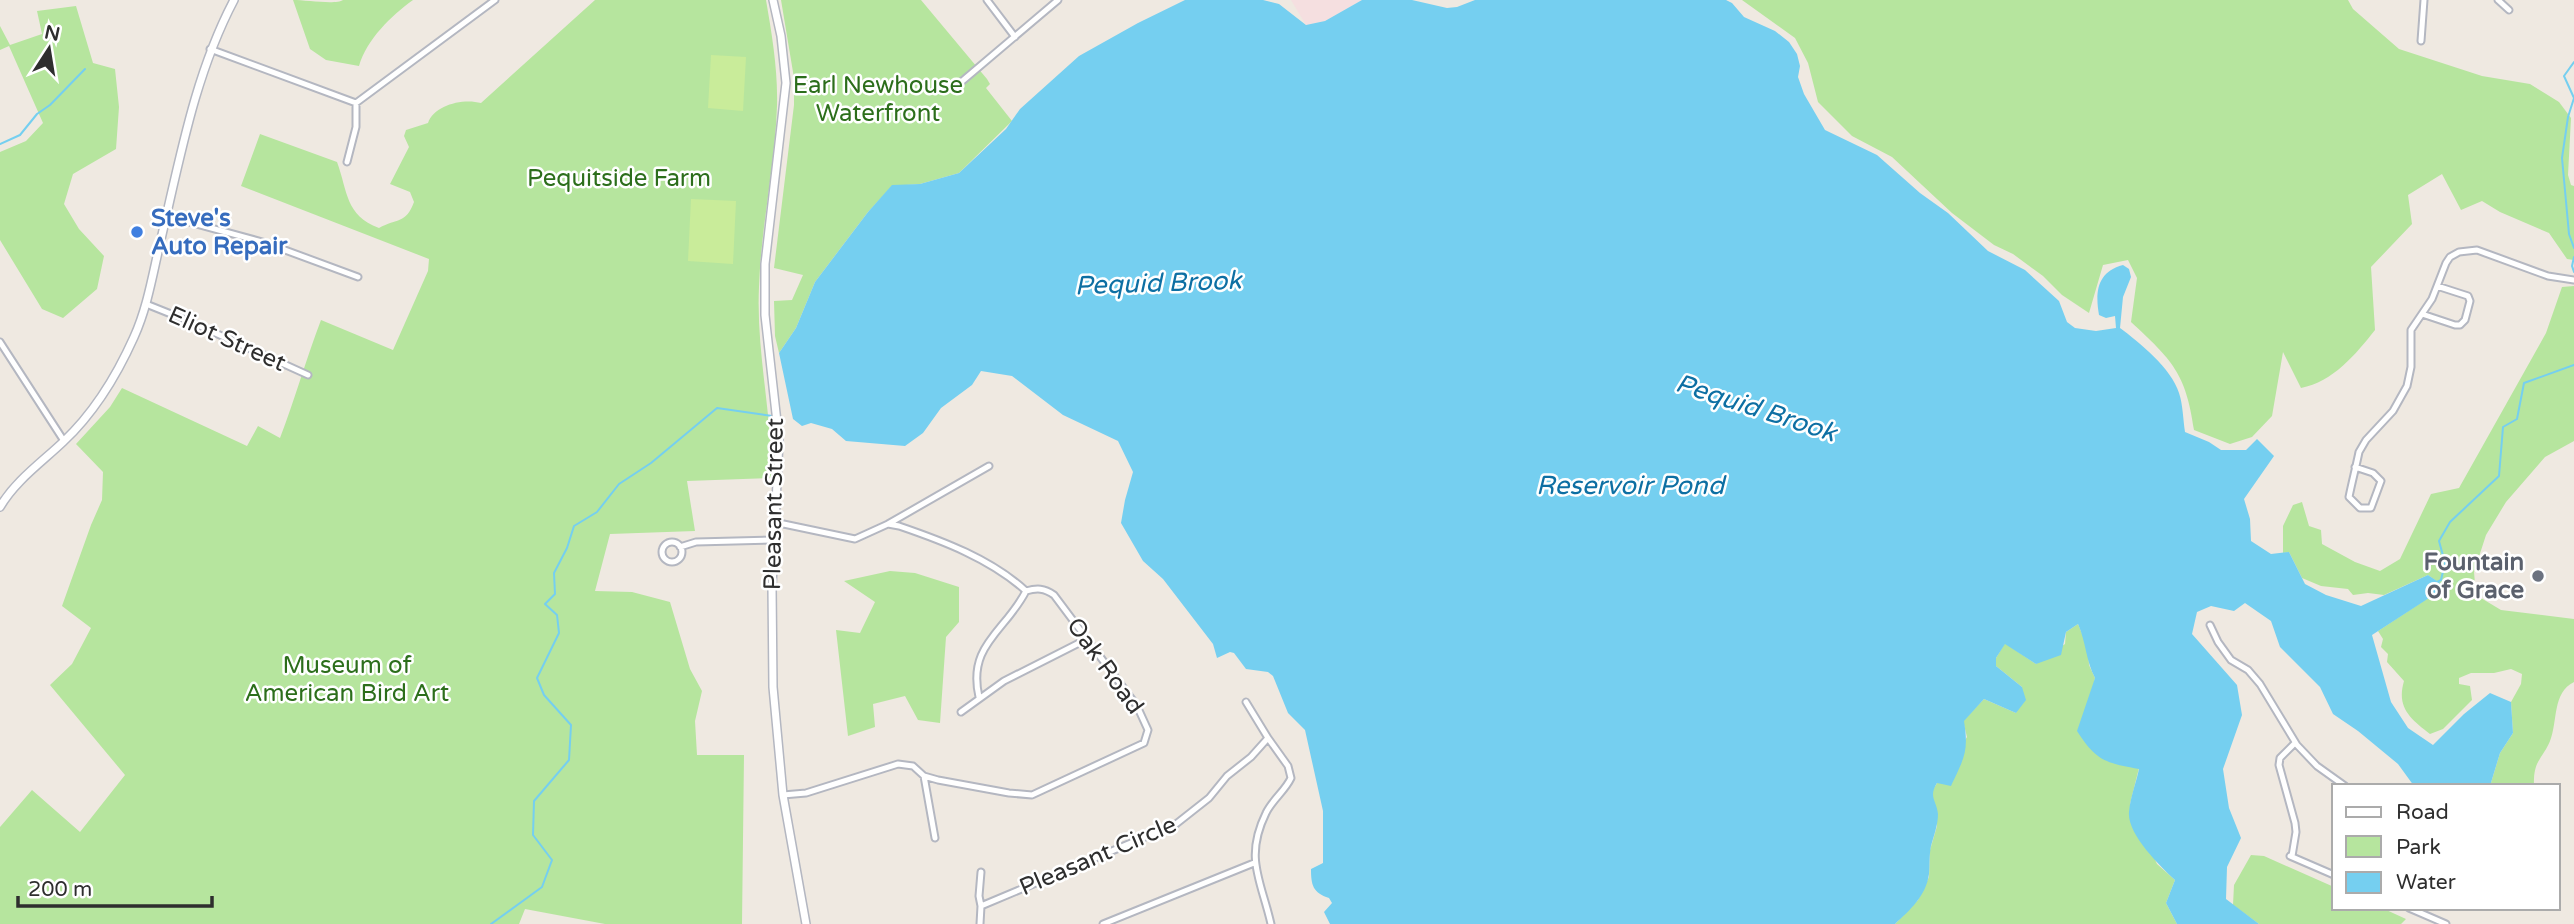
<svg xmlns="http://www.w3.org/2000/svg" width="2574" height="924" font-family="'Varela Round',sans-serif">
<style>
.medical{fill:#f5dfe0}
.green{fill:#b6e59e}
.pitch{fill:#c9ec9a}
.water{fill:#75cff0}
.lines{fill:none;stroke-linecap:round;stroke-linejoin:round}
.stream{stroke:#75cff0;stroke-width:2}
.minor-casing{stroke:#b4b7c1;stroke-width:9}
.secondary-casing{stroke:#b4b7c1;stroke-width:10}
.minor{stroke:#fff;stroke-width:5}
.secondary{stroke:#fff;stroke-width:7}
.shop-dot{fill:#3f7fe0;stroke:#fff;stroke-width:2.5}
.worship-dot{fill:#6b7280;stroke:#fff;stroke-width:2.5}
.labels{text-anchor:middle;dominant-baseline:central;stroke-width:5;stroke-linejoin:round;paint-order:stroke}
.park-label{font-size:24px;fill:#2c6e1b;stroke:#fff}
.shop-label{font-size:24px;font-weight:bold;fill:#366cbe;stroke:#fff;text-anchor:start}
.street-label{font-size:24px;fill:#2e2e2e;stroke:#fff}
.worship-label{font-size:24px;font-weight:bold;fill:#5b616d;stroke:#fff;text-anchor:end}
.water-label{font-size:26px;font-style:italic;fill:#0d6fa3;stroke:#fff}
</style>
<rect width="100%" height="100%" fill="#efe9e1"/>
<path class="medical" d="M 1291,0 L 1362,0 L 1325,21 L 1306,25 Z"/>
<path class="green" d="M 293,0 C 306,0 336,5 343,0 L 413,0 C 391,16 367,39 359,66 L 326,60 L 310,49 Z
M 595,0 L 766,0 C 772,35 778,70 777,106 C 775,167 761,226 759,287 C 756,351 772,414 772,478 L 687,481 L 695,531 L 610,534 L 595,591 L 632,592 L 670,602 L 690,669 L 702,691 L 695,721 L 697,755 L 744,755 L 742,924 L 605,924 L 525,909 L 519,924 L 0,924 L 0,827 L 32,790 L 80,832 L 125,775 L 50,685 L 72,664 L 91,628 L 62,606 L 91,525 L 102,500 L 103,472 L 76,444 L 110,407 L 122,388 L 247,446 L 258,426 L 280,438 C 295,399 306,359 321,320 L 393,350 L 428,271 L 429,259 L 241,186 L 260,134 L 337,162 C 348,192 345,215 379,228 C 397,218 406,224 414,202 L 410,192 L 390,184 L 409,147 L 404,136 L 406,130 L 428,123 C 434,105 463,98 481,103 Z
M 781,0 L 921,0 L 987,79 L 990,84 L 986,88 L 1012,121 L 959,173 L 920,184 L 892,186 L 868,212 L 815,282 L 796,328 L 779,353 L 775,336 L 774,301 L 792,300 L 803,275 L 774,268 L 794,105 L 794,78 Z
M 1742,0 L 2348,0 L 2353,9 L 2399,49 L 2482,76 L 2530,84 L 2559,102 L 2571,118 L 2568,175 L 2571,185 L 2574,186 L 2574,260 L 2567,259 L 2549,233 L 2500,212 L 2482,201 L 2461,210 L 2442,174 L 2408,195 L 2412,224 L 2371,267 L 2375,330 C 2356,354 2333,382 2301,388 L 2283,352 L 2272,416 L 2252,437 L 2230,444 L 2194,430 C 2186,373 2172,360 2131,322 L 2137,278 L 2128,260 L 2103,265 L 2089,313 L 2062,295 L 2043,276 L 2013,254 L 1994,245 L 1952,213 L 1892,157 L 1852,136 L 1818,102 L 1808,63 L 1795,38 Z
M 76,6 L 93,63 L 115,69 L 119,107 L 116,149 L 73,174 L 64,204 L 79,229 L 104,256 L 97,289 L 63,318 L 42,309 L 0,240 L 0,152 L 26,141 L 43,123 L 9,46 L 0,50 L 0,26 L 10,45 L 42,34 L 37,11 Z
M 2574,286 L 2574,441 L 2545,457 L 2506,502 L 2486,535 L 2474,572 L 2476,595 L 2501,610 L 2574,619 L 2574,682 C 2552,693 2558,721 2550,741 C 2542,760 2533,760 2534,786 L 2490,786 L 2500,753 L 2513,733 L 2511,702 L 2521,684 L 2522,674 L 2511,669 L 2494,673 L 2471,673 L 2459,678 L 2459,684 L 2470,686 L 2472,700 L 2443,729 L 2430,734 C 2411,719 2396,708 2404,681 L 2387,662 L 2388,654 L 2381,647 L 2383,639 L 2378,631 L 2445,587 L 2428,575 L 2384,595 L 2368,593 L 2353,595 L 2348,589 L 2321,586 L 2302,578 L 2289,552 L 2283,553 L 2283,526 L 2293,505 L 2302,502 L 2309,526 L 2321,530 L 2322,544 L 2355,562 L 2380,571 L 2400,559 L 2431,494 L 2459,488 L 2546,333 L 2562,287 Z
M 890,571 L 915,573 L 959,587 L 959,622 L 946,637 L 940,723 L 918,720 L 905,696 L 873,704 L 875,727 L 848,736 L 836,630 L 860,633 L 875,602 L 844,581 Z
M 2078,624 L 2088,648 L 2089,665 L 2095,678 L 2091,696 L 2139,768 L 2130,804 L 2157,864 L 2175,880 L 2166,903 L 2177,924 L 1895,924 L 1918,900 L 1929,877 L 1930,850 L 1937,826 L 1932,791 L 1967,737 L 1963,721 L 1984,699 L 2016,713 L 2022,687 L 1996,666 L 1996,658 L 2005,643 L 2036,664 L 2065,644 L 2066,632 Z
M 2251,855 L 2264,856 L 2334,887 L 2334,908 L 2382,908 L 2406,919 L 2401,924 L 2259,924 L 2233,905 L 2234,885 Z"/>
<path class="pitch" d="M 711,55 L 746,57 L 743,111 L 708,108 Z
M 691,199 L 736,201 L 733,264 L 688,261 Z"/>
<path class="water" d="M 1185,0 L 1263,0 L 1279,4 L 1306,25 L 1325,21 L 1362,0 L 1412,0 L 1447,8 L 1457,7 L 1475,0 L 1726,0 L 1732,3 L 1744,17 L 1775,31 L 1789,42 L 1797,54 L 1800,66 L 1798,77 L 1804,94 L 1825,130 L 1877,155 L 1920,193 L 1948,213 L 1988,251 L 2025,270 L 2059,301 L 2067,322 L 2075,328 L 2096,331 L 2116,328 L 2115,316 L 2106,318 L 2099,315 C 2095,292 2097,272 2123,265 L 2129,269 L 2131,277 L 2123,297 L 2120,328 C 2139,342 2172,369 2179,393 C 2183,405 2183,419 2185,432 L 2209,442 L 2221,450 L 2246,450 L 2257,439 L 2274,456 L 2244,499 L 2250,519 L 2251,541 L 2271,554 L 2289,552 L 2305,584 L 2326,595 L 2361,606 L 2428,575 L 2446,587 L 2372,635 L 2391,702 L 2408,728 L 2433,745 L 2464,714 L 2490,693 L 2511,702 L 2513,733 L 2500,753 L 2490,786 L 2414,786 L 2398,764 L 2358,731 L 2333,714 L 2320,687 L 2280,647 L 2271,621 L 2245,603 L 2234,611 L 2211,606 L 2197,612 L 2192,634 L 2237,685 L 2242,715 L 2223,769 L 2229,808 L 2241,838 L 2227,867 L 2226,899 L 2259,924 L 2177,924 L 2166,903 L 2175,880 C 2160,866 2127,834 2129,812 C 2130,798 2136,783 2139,769 C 2106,763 2096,761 2077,731 L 2095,678 C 2086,661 2086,642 2078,624 L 2066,632 L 2061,655 L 2036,664 L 2005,644 L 1996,658 L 1996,666 L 2022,687 L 2026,700 L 2016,713 L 1984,699 L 1964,721 C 1969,752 1964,758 1951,786 L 1937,783 C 1928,797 1937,801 1938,814 C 1938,825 1934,835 1931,846 C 1929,856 1930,865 1929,874 C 1926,896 1910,910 1895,924 L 1330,924 L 1324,912 L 1332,903 L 1329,898 C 1313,893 1311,885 1311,869 L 1323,863 L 1323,811 L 1305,730 L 1288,713 L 1273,676 L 1268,672 L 1246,669 L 1234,653 L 1230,652 L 1217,658 L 1213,644 L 1163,579 L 1143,561 L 1121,523 L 1125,500 L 1133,472 L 1118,441 L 1063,415 L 1012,376 L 981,371 L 972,385 L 941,408 L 923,433 L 905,446 L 846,441 L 832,429 L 811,423 L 802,426 L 793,419 L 779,353 L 796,328 L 815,282 L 868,212 L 892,185 L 920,184 L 959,173 L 1006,129 L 1020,109 L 1079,56 L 1138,23 Z"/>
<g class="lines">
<path class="stream" d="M 2574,62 L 2564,76 L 2574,98 L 2568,117 L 2562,158 L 2569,234 L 2574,248
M 0,144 L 20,135 L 37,114 L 50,105 L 85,69
M 2574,257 L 2572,266 L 2574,272
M 2437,582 L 2441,580 L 2445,563 L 2439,541 L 2450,522 L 2499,476 L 2503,427 L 2517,419 L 2524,383 L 2574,365
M 491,924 L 542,887 L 552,860 L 533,835 L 534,801 L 569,760 L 571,725 L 544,695 L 537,678 L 559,633 L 557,615 L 545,604 L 555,594 L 554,573 L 567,548 L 574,526 L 597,512 L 619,484 L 651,463 L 717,408 L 772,416"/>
<defs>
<path id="minor" d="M 987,0 L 1015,37
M 2498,0 L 2509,10
M 2421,41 L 2424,0
M 210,49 L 356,103 L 495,0
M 960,83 L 1058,0
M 347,162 L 356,127 L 356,103
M 167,216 L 266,243 L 358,277
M 146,304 L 191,322 L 308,375
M 2422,314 L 2455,325 L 2460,325 L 2465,320 L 2470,301 L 2468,296 L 2437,286
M 0,342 L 64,441
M 2355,467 L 2373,473 L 2381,481 L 2371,508 L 2360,508 L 2349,497 C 2352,482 2356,467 2359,452 L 2366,440 L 2393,411 L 2407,386 L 2411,367 L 2411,330 L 2432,299 L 2446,263 L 2450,257 L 2459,252 L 2477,250 L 2548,276 L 2574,280
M 774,522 L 855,539 L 888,524 L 899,526 C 943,541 991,559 1026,591 C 1037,588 1044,588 1054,595 L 1137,706 L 1148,730 L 1144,743 L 1032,795 L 1009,793 L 938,780 L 924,776 L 913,766 L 898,764 L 806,793 L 783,795
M 888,524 L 989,466
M662 552a10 10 0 1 1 20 0a10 10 0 1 1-20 0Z
M 680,547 L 696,542 L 774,540
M 2210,625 L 2218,642 L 2231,660 L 2248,670 L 2260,684 L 2297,745 L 2317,766 L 2345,786
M 979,697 C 967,645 1005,632 1026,591
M 961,712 L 1004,681 L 1087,639
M 1268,738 L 1288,766 L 1291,778 C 1285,791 1272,800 1266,813 C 1244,858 1261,880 1271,924
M 924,776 L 935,838
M 2290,856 L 2334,875
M 2292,856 L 2296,832 L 2295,823 L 2279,765 L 2280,758 L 2295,743
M 981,872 L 979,896 L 981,906
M 2409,908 L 2446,924
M 980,924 L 981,906 L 1176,824 L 1209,798 L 1227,776 L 1251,757 L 1268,738 L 1246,702
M 1103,924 L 1254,863"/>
<path id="secondary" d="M 773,0 L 781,36 L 786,83 L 765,264 L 765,315 L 779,440 L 772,587 L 773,687 L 783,795 L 806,924
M 0,507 C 15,481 42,462 63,442 C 94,413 117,375 134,337 C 148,306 153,272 161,239 C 180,158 195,74 234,0"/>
</defs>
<use href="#minor" class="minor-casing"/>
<use href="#secondary" class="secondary-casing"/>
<use href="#minor" class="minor"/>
<use href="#secondary" class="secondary"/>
</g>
<circle class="shop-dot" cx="137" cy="232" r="7"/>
<circle class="worship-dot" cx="2538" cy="576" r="7"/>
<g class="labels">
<g class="park-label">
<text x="878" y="85">Earl Newhouse<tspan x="878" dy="28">Waterfront</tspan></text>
<text x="619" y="178">Pequitside Farm</text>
<text x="347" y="665">Museum of<tspan x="347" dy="28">American Bird Art</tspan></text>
</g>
<g class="shop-label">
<text x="151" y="218">Steve's<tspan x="151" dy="28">Auto Repair</tspan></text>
</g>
<g class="street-label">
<text transform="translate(227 339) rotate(24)">Eliot Street</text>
<text transform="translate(774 504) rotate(-89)">Pleasant Street</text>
<text transform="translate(1105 666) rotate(54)">Oak Road</text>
<text transform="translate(1098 856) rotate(-23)">Pleasant Circle</text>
</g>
<g class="worship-label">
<text x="2524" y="562">Fountain<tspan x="2524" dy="28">of Grace</tspan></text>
</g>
<g class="water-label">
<text transform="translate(1158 283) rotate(-2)">Pequid Brook</text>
<text transform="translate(1756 408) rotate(18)">Pequid Brook</text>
<text x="1630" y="485">Reservoir Pond</text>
</g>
</g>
<rect x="2332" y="784" width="228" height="126" fill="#ffffff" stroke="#ababab" stroke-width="2"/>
<rect x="2346" y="807" width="35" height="10" fill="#ffffff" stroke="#ababab" stroke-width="2"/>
<text x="2396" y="819" font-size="21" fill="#2e2e2e">Road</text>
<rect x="2346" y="836" width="35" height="21" fill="#b6e59e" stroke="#ababab" stroke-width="2"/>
<text x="2396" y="854" font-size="21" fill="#2e2e2e">Park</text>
<rect x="2346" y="872" width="35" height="21" fill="#75cff0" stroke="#ababab" stroke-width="2"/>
<text x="2396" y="889" font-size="21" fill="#2e2e2e">Water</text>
<g transform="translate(49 49) rotate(12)" stroke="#ffffff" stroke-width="5" paint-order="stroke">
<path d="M0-5L12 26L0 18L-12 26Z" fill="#2e2e2e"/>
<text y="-10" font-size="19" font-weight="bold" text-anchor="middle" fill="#2e2e2e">N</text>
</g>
<path d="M18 896v10h194v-10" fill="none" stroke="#2e2e2e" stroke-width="3.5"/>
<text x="28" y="896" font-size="21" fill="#2e2e2e" stroke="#ffffff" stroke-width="5" paint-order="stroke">200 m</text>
</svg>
